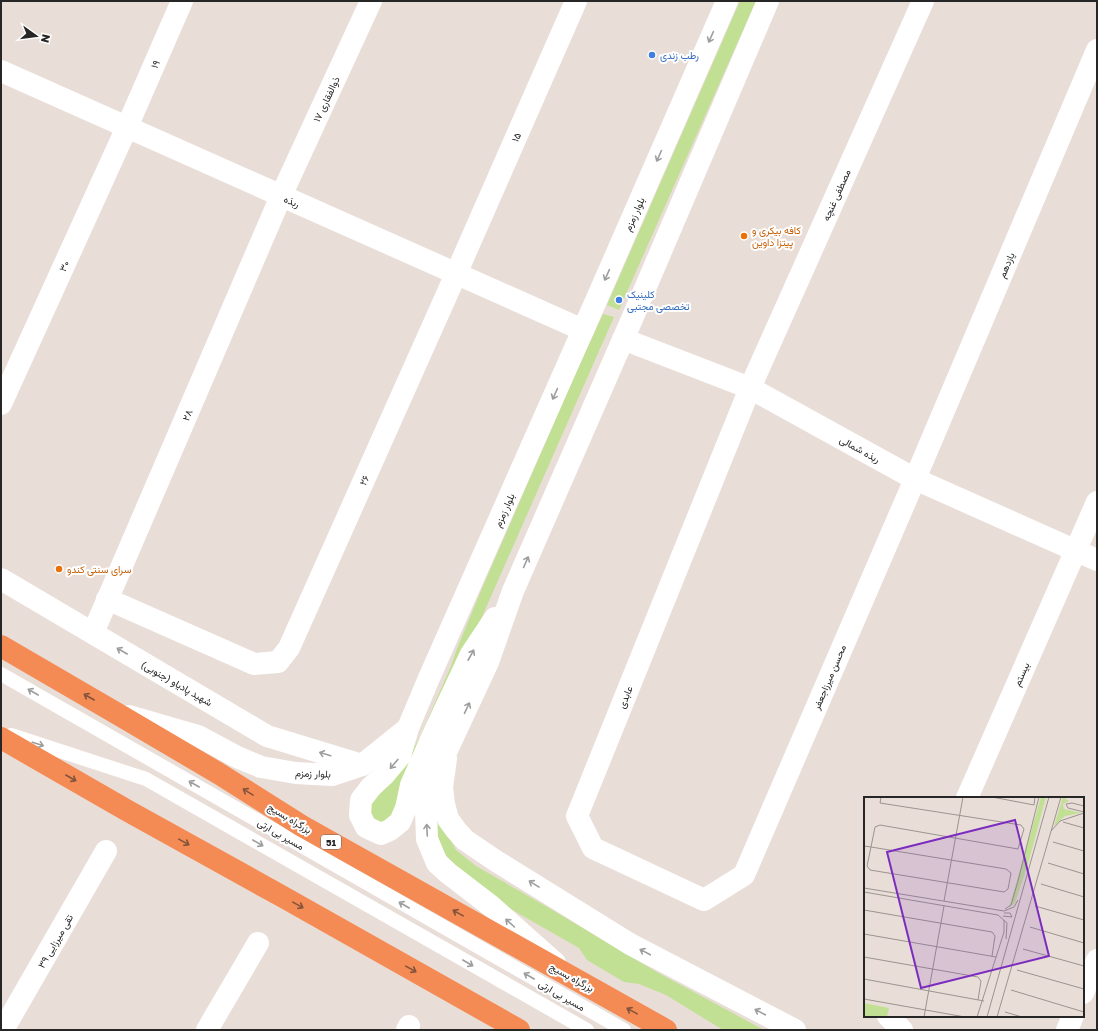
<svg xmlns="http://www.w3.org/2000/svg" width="1098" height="1031" font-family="'Golos Text',Vazirmatn,sans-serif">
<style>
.green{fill:#c1e094}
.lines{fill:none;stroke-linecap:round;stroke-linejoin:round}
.service{stroke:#fff;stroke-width:14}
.minor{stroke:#fff;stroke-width:22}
.secondary{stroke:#fff;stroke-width:22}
.trunk{stroke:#f58b54;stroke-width:22}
.oneway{stroke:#9d9d9d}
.oneway2{stroke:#83533b}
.shop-dot{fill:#3f7fe0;stroke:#fff;stroke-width:1.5}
.food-dot{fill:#e8710a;stroke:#fff;stroke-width:1.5}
.labels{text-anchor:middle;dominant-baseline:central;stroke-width:4;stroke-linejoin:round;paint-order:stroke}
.shield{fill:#fff;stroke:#676767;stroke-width:1}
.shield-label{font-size:9px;font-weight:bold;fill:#262626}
.shop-label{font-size:10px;fill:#366cbe;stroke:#fff;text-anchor:start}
.street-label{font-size:10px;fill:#262626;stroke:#fff}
.food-label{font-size:10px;fill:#c56008;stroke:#fff;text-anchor:start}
.inset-road{fill:none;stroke:#9b9490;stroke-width:1}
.view{fill:#7b2cbf;fill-opacity:0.15;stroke:#7b2cbf;stroke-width:2}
.inset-edge{fill:none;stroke:#262626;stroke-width:2}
</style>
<rect width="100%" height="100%" fill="#e9ddd7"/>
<path class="green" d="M 740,1 L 756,1 L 619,310 L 607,305 Z
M 603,314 L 614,317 L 394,817 L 376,825 L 368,805 L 406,761 L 420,737 L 451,666 L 456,651 L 480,593 L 574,377 Z
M 437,808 L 446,832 L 456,850 L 476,866 L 549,908 L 655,971 L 764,1030 L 723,1030 L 666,995 L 639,984 L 624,982 L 587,960 L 579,948 L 509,908 L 456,866 L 442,851 L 435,835 Z"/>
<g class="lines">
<path class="service" d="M 1,674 L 624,1030
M 11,735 L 146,779 L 587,1030"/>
<path class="minor" d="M 923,1 L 750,388 L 577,816 L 593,848 L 704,900 L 744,875 L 915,479 L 1097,50
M 1,71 L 583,330
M 623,339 L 750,388 L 915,479 L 1097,560
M 1,404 L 127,127 L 182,1
M 1,579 L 267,736 L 362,765
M 107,599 L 254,664 L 278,662 L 289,648 L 456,274 L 576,1
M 93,633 L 281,196 L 371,1
M 446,759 L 442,787 L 444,804 L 448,819 L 456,830 L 465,840 L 496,861 L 630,944 L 795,1030
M 967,798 L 1097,502
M 1083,993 L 1097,960
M 888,1016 L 902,1030
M 3,1030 L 106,851
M 207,1030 L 258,943
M 407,1030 L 409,1026
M 1067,1030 L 1073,1016"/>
<path class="secondary" d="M 129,716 L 198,736 L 237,757 L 261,767 L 296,773 L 332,775 L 362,765 L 408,728 L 429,678 L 595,303 L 727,1
M 408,728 L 400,756 L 384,775 L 371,787 L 361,800 L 360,815 L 366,827 L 381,834 L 390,830 L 400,822 L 406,808 L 411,785 L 433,735 L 471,654 L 495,618
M 555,963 L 491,906 L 448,873 L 437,863 L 427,839 L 426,811 L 434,778 L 488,662 L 513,591 L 632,319 L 768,1"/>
<path class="trunk" d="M 1,646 L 116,713 L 218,773 L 302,826 L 666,1030
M 1,738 L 128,811 L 285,898 L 519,1030"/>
</g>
<defs><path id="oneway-shaft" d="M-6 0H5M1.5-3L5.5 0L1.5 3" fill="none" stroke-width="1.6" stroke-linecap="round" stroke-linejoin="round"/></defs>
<g class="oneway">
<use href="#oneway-shaft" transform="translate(711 37) rotate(114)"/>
<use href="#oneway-shaft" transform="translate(659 156) rotate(114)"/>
<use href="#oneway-shaft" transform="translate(607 275) rotate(114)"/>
<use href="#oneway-shaft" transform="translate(555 394) rotate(114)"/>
<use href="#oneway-shaft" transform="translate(526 562) rotate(-66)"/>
<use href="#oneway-shaft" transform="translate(122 651) rotate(-150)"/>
<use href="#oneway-shaft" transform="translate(471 655) rotate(-61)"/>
<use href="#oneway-shaft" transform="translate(33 692) rotate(-150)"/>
<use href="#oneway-shaft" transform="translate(467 708) rotate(-65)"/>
<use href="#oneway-shaft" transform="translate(38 744) rotate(18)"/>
<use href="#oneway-shaft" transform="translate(325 754) rotate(-163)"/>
<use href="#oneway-shaft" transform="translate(394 764) rotate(130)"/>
<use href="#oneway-shaft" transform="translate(194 784) rotate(-150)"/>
<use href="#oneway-shaft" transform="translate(427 830) rotate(-93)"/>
<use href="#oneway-shaft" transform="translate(258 843) rotate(30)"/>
<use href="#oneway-shaft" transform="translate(534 884) rotate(-148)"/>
<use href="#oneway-shaft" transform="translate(404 905) rotate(-150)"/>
<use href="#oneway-shaft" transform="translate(510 923) rotate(-138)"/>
<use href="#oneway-shaft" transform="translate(645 952) rotate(-152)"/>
<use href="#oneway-shaft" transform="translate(468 963) rotate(30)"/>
<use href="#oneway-shaft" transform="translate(529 976) rotate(-150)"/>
<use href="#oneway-shaft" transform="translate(760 1012) rotate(-152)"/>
</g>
<g class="oneway2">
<use href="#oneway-shaft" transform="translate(89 697) rotate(-150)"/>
<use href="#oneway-shaft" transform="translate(71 778) rotate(30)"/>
<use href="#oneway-shaft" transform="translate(248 792) rotate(-148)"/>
<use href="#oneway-shaft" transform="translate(184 842) rotate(29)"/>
<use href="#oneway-shaft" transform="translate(298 905) rotate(29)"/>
<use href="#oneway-shaft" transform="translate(458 913) rotate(-151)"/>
<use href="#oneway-shaft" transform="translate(411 969) rotate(29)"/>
<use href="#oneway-shaft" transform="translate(632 1011) rotate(-151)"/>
</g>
<g class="shop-dot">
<circle cx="652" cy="55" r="4"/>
<circle cx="619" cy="300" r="4"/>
</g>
<g class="food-dot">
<circle cx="744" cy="236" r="4"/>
<circle cx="59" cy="569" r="4"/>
</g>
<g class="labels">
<rect class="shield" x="321" y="835" width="20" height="14" rx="3"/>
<g class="shield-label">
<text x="331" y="842">51</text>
</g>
<g class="shop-label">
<text x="660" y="55">رطب زندی</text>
<text x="627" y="294">کلینیک<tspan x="627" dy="12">تخصصی مجتبی</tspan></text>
</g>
<g class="street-label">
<text transform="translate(155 64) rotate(-66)">۱۹</text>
<text transform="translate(326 99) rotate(-65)">ذوالفقاری ۱۷</text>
<text transform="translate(516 137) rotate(-66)">۱۵</text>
<text transform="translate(836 195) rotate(-66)">مصطفی غنچه</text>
<text transform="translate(292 201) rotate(24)">ربذه</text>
<text transform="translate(634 214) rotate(-66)">بلوار زمزم</text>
<text transform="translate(1006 265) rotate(-67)">یازدهم</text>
<text transform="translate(64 266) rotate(-65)">۳۰</text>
<text transform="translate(187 415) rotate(-67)">۲۸</text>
<text transform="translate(860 449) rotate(29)">ربذه شمالی</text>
<text transform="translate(364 480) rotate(-66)">۲۶</text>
<text transform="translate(504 510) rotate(-66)">بلوار زمزم</text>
<text transform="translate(1021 674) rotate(-66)">بیستم</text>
<text transform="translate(829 677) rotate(-67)">محسن میرزاجعفر</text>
<text transform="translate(177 683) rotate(30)">شهید پادیاو (جنوبی)</text>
<text transform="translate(625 697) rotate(-68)">عابدی</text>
<text transform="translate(313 773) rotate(2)">بلوار زمزم</text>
<text transform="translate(290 818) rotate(31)">بزرگراه بسیج</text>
<text transform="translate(281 834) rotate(30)">مسیر بی ارتی</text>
<text transform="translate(55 941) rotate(-60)">تقی میرزایی ۳۹</text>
<text transform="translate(572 977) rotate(29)">بزرگراه بسیج</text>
<text transform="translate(562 995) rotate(30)">مسیر بی ارتی</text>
</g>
<g class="food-label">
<text x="752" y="230">کافه بیکری و<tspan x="752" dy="12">پیتزا داوین</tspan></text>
<text x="67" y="569">سرای سنتی کندو</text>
</g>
</g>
<g transform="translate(864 797)">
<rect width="220" height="220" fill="#e9ddd7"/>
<path d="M 177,0 L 182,0 L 164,67 L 151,106 L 145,111 ZM 199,0 L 205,4 L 199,7 L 200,12 L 217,16 L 201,19 L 190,29 ZM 0,206 L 25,211 L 23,220 L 0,220 Z" fill="#c1e094"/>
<path class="inset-road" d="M 128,0 L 170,8 L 171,0M 220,15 L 204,11 L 202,7 L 208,6 L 220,9M 199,25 L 220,31M 187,34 L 196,24 L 220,16M 189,45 L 220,54M 0,49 L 7,50 L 142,72 L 147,76 L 144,92 L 140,95 L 6,73 L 3,69 L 7,50 L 11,30 L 16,28 L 154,52 L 160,32 L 157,28 L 16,6 L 17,0M 184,66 L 220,77M 177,87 L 220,100M 0,91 L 140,114 L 150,110 L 154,103M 0,95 L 134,118 L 143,126 L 142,142M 80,104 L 99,0M 171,109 L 220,123M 141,112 L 147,108 L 154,84 L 175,0M 0,113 L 128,135 L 131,139 L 128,159M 139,119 L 148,120 L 146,116 L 140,116M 166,130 L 220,146M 0,137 L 132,160M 159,152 L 220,169M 0,160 L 114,180 L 117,184 L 114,203M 153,173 L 220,192M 0,182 L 120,204M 147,193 L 220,215M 0,202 L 101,220M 141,215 L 158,220M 60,220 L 80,109M 113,220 L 140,135 L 140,123M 123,220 L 185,0M 133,220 L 197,0"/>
<path class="view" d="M 151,23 L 185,159 L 57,191 L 23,55 Z"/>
<rect width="220" height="220" class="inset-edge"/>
</g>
<rect width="1098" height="1031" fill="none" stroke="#262626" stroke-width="4"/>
<g transform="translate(36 36) rotate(104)" stroke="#ffffff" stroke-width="3" paint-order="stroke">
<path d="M0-3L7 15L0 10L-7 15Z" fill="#262626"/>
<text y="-6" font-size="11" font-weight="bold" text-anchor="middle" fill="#262626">N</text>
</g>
</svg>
